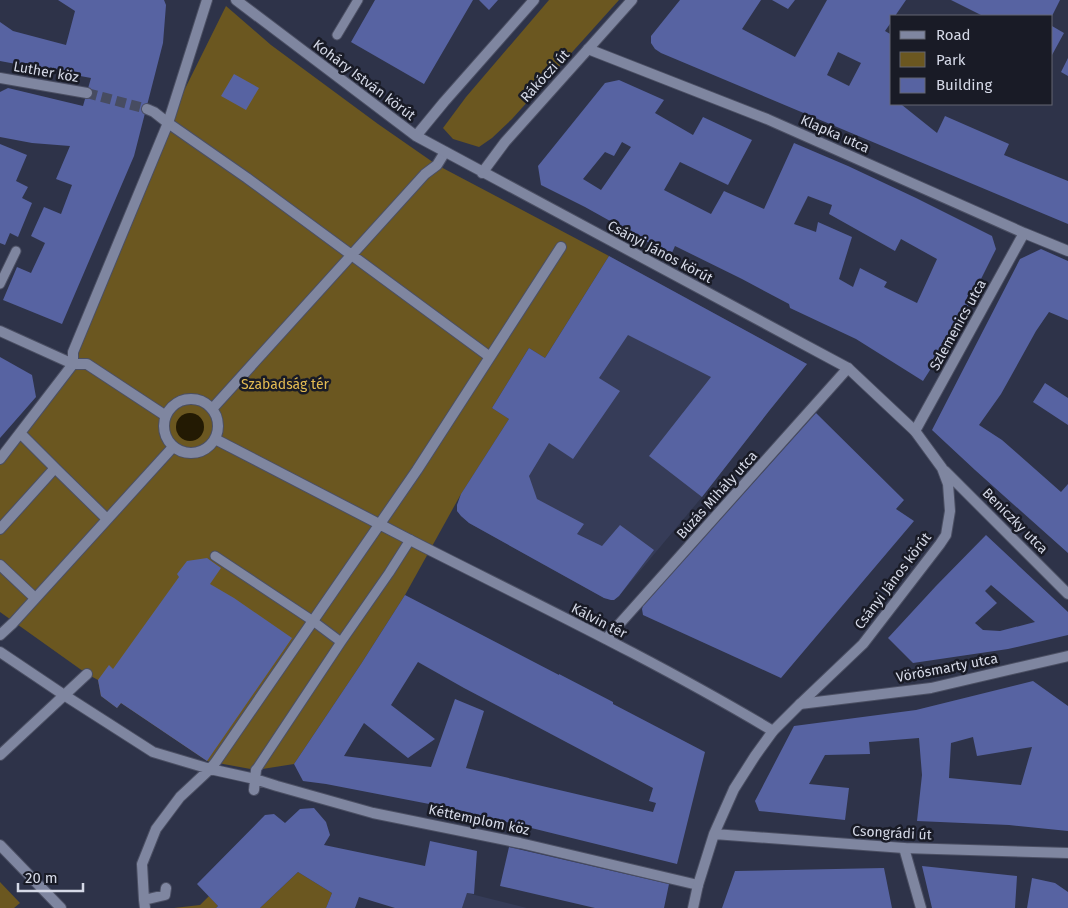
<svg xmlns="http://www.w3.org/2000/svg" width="1068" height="908" font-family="'Fira Sans',sans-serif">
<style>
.built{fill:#363c58}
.green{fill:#6b5720}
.water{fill:#231a03}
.building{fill:#5763a2;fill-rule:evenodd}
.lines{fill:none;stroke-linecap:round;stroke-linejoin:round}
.minor-tunnel{stroke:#474c61;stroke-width:10;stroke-dasharray:10 5;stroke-linecap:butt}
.service-casing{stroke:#4b4f63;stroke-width:11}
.pedestrian-casing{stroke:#4b4f63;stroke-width:12}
.minor-casing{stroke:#4b4f63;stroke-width:12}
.tertiary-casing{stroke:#4b4f63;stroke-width:12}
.service{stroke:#7f86a0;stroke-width:9}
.pedestrian{stroke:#7f86a0;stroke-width:10}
.minor{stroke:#7f86a0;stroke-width:10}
.tertiary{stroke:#7f86a0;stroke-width:10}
.labels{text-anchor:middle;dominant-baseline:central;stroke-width:5;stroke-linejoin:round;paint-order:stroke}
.street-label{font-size:14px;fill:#d5d9e7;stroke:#191b26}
.park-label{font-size:14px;fill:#e3bb52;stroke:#191b26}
</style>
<rect width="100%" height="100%" fill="#2e3349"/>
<path class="built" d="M 609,256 L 807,364 L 769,411 L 702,497 L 619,596 L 614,600 L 611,600 L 604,598 L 469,523 L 461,516 L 457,511 L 457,505 L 492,408 L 529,348 L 546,357 Z
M 467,893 L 527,908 L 462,908 Z"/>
<path class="green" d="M 549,0 L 619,0 L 512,119 L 492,138 L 479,147 L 453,139 L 443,128 L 466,97 Z
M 226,6 L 271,45 L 378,124 L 437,165 L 609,256 L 545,358 L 529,348 L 492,408 L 509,419 L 461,494 L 405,595 L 361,664 L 294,764 L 256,770 L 207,761 L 121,703 L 117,708 L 101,696 L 98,680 L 87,674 L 0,612 L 0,459 L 73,364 L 168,123 Z
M 298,872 L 332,893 L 326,908 L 260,908 Z
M 0,882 L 20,903 L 14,908 L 0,908 Z
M 209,896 L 218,906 L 216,908 L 174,908 L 200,905 Z"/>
<path class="water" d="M176 427a14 14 0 1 1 28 0a14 14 0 1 1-28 0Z"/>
<path class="building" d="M 58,0 L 164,0 L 166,5 L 163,43 L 134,156 L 62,324 L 3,300 L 17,267 L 31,273 L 45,243 L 31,236 L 44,207 L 61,214 L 72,185 L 56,179 L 70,146 L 32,143 L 0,137 L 0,92 L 8,88 L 83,106 L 91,78 L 0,61 L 0,22 L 13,31 L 66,45 L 75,11 Z
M 375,0 L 473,0 L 424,84 L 351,42 Z
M 479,0 L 498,0 L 489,10 Z
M 680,0 L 761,0 L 742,29 L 795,57 L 827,0 L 906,0 L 895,16 L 892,16 L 892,21 L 885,31 L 892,35 L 892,104 L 903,104 L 902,105 L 937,133 L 945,116 L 1009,144 L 1004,155 L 1068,181 L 1068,224 L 661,53 L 655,49 L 651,43 L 651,36 ZM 838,52 L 861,63 L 849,86 L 827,75 Z
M 772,0 L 795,0 L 788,9 Z
M 951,0 L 1060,0 L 1052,16 L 983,16 Z
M 1052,26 L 1064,33 L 1052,55 Z
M 1068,58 L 1068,76 L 1061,72 Z
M 234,74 L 259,88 L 246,110 L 221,96 Z
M 619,80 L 664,100 L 655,113 L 693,135 L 703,117 L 752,140 L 728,185 L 680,162 L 664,190 L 711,214 L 724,191 L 764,209 L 794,143 L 848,166 L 916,198 L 992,236 L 996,249 L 956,329 L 923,381 L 856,339 L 790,308 L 789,304 L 742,279 L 675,246 L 671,255 L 585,207 L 541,185 L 538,166 L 605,83 ZM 622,142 L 631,147 L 601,190 L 583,179 L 605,152 L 614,156 ZM 808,196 L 832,205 L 829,214 L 895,251 L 901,239 L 937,259 L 917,303 L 884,287 L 887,282 L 860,268 L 853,287 L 839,279 L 852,237 L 818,222 L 816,232 L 794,224 Z
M 0,144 L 27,155 L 16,181 L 28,187 L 22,198 L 32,203 L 18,237 L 10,233 L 5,245 L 0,243 Z
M 1041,249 L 1068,261 L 1068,320 L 1049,312 L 1036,331 L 1001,394 L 979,425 L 1002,440 L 1061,492 L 1068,484 L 1068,553 L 975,470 L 932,430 L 1020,259 Z
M 609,256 L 807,364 L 769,411 L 702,497 L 649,456 L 711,377 L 628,335 L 599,378 L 620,391 L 573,459 L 549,443 L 529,476 L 537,499 L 584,524 L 577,534 L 602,546 L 620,525 L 654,550 L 619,596 L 614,600 L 611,600 L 604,598 L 469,523 L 461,516 L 457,511 L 457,505 L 461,494 L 509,419 L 492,408 L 529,348 L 545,358 Z
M 0,357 L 32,375 L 36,397 L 0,438 Z
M 1045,383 L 1068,398 L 1068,425 L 1033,402 Z
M 816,413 L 904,500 L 896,509 L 914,521 L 781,678 L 643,615 L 642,609 L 643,606 Z
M 986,535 L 1068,612 L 1068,635 L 1008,649 L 913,663 L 888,638 L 936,586 ZM 991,585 L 1035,622 L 1000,631 L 983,630 L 975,623 L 997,603 L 985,591 Z
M 207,558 L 221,568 L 210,584 L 234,598 L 292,638 L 207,761 L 121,703 L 117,708 L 101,696 L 98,680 L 109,665 L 113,669 L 179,577 L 177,574 L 187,561 Z
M 405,595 L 559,675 L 559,674 L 613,702 L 613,704 L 705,752 L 677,864 L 455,809 L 326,784 L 303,781 L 294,764 L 361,664 ZM 418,662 L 464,688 L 653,788 L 649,801 L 656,803 L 653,812 L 466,768 L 484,711 L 455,699 L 431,767 L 344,756 L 364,723 L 408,758 L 435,739 L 391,705 Z
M 1033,681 L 1068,706 L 1068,831 L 1009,825 L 917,821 L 922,775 L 919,738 L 869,742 L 870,754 L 825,755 L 809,784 L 849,788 L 845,820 L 759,811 L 755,801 L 794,726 L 916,710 ZM 973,737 L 977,756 L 1032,747 L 1021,785 L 949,778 L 951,743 Z
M 314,808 L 326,822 L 330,835 L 324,845 L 425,866 L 430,841 L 477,851 L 474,894 L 467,893 L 462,908 L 395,908 L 359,897 L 355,908 L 326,908 L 332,893 L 298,872 L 260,908 L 216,908 L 218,906 L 197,884 L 265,815 L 274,814 L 285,823 L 300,809 Z
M 509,847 L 669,884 L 664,908 L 595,908 L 500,886 Z
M 922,866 L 1017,876 L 1015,908 L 932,908 Z
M 884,868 L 892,908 L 722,908 L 735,871 Z
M 1032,878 L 1055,883 L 1068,892 L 1068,908 L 1027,908 Z"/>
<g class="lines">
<path class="minor-tunnel" d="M 87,93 L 147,109"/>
<defs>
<path id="service" d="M 337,35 L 358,0
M 0,284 L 16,251
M 215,556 L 313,621 L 341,642
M 256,770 L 341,642 L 389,573 L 410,540"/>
<path id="pedestrian" d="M 168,123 L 247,178 L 490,357
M164 426a27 27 0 1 1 54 0a27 27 0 1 1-54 0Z
M 212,409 L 425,174 L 437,165 L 445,152
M 20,433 L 55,468
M 215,439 L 410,540
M 0,459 L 73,364 L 87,364 L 166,416
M 0,529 L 55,468 L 107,519
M 0,565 L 35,598
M 0,635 L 13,623 L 173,447
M 0,652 L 64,695 L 153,752 L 210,769 L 255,779 L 277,786 L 373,813 L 520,843 L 698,885
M 0,755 L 87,674
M 254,790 L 256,770
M 0,845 L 61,908
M 144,900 L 165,895 L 166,888
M 145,908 L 144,900 L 142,864 L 156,829 L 180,797 L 210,769 L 215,763 L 417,470 L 561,247"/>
<path id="minor" d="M 588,49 L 767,119 L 1024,233 L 1068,251
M 0,78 L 87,93
M 147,109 L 154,112 L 168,123
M 0,331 L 73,364 L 73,352 L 168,123 L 207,0
M 915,431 L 1024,233
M 410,540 C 532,602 656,661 773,731
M 606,639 L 848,368
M 800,704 L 931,688 L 1068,656
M 904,848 L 921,908"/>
<path id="tertiary" d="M 236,0 L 416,136 L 848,368 L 915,431 L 942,468 L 948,484 L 950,511 L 946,535 L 940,544 L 863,644 L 800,704 L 773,731 L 755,756 L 734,789 L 714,834 L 698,885 L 693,908
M 416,136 L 444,102 L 534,0
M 482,173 L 505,142 L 632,0
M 945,471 L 1068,594
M 714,834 L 904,848 L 1068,853"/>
</defs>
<use href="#service" class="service-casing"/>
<use href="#pedestrian" class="pedestrian-casing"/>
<use href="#minor" class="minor-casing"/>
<use href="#tertiary" class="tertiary-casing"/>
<use href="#service" class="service"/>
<use href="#pedestrian" class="pedestrian"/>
<use href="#minor" class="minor"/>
<use href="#tertiary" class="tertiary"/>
</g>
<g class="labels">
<g class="street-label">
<text transform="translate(46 72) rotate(10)">Luther köz</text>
<text transform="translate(545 76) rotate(-48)">Rákóczi út</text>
<text transform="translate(364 80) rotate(37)">Koháry István körút</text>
<text transform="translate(835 134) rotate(24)">Klapka utca</text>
<text transform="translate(660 252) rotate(28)">Csányi János körút</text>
<text transform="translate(958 325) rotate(-61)">Szlemenics utca</text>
<text transform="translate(717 495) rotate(-48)">Búzás Mihály utca</text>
<text transform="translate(1015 521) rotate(45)">Beniczky utca</text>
<text transform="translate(893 581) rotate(-53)">Csányi János körút</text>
<text transform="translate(599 621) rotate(27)">Kálvin tér</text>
<text transform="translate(947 668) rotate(-11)">Vörösmarty utca</text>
<text transform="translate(479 820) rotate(12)">Kéttemplom köz</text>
<text transform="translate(892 833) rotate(3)">Csongrádi út</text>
</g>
<g class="park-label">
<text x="285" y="384">Szabadság tér</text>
</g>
</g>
<rect x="890" y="15" width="162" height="90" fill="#191b26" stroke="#646773"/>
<rect x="900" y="31" width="25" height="8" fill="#7f86a0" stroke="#646773"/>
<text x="936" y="40" font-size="15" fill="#d5d9e7">Road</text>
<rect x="900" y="52" width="25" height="15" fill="#6b5720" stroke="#646773"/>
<text x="936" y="65" font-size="15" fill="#d5d9e7">Park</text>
<rect x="900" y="78" width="25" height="15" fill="#5763a2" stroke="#646773"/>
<text x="936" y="90" font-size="15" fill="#d5d9e7">Building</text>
<path d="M18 883v8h65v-8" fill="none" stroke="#d5d9e7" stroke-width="2.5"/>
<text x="25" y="883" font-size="15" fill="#d5d9e7" stroke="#191b26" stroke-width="4" paint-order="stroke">20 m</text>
</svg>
